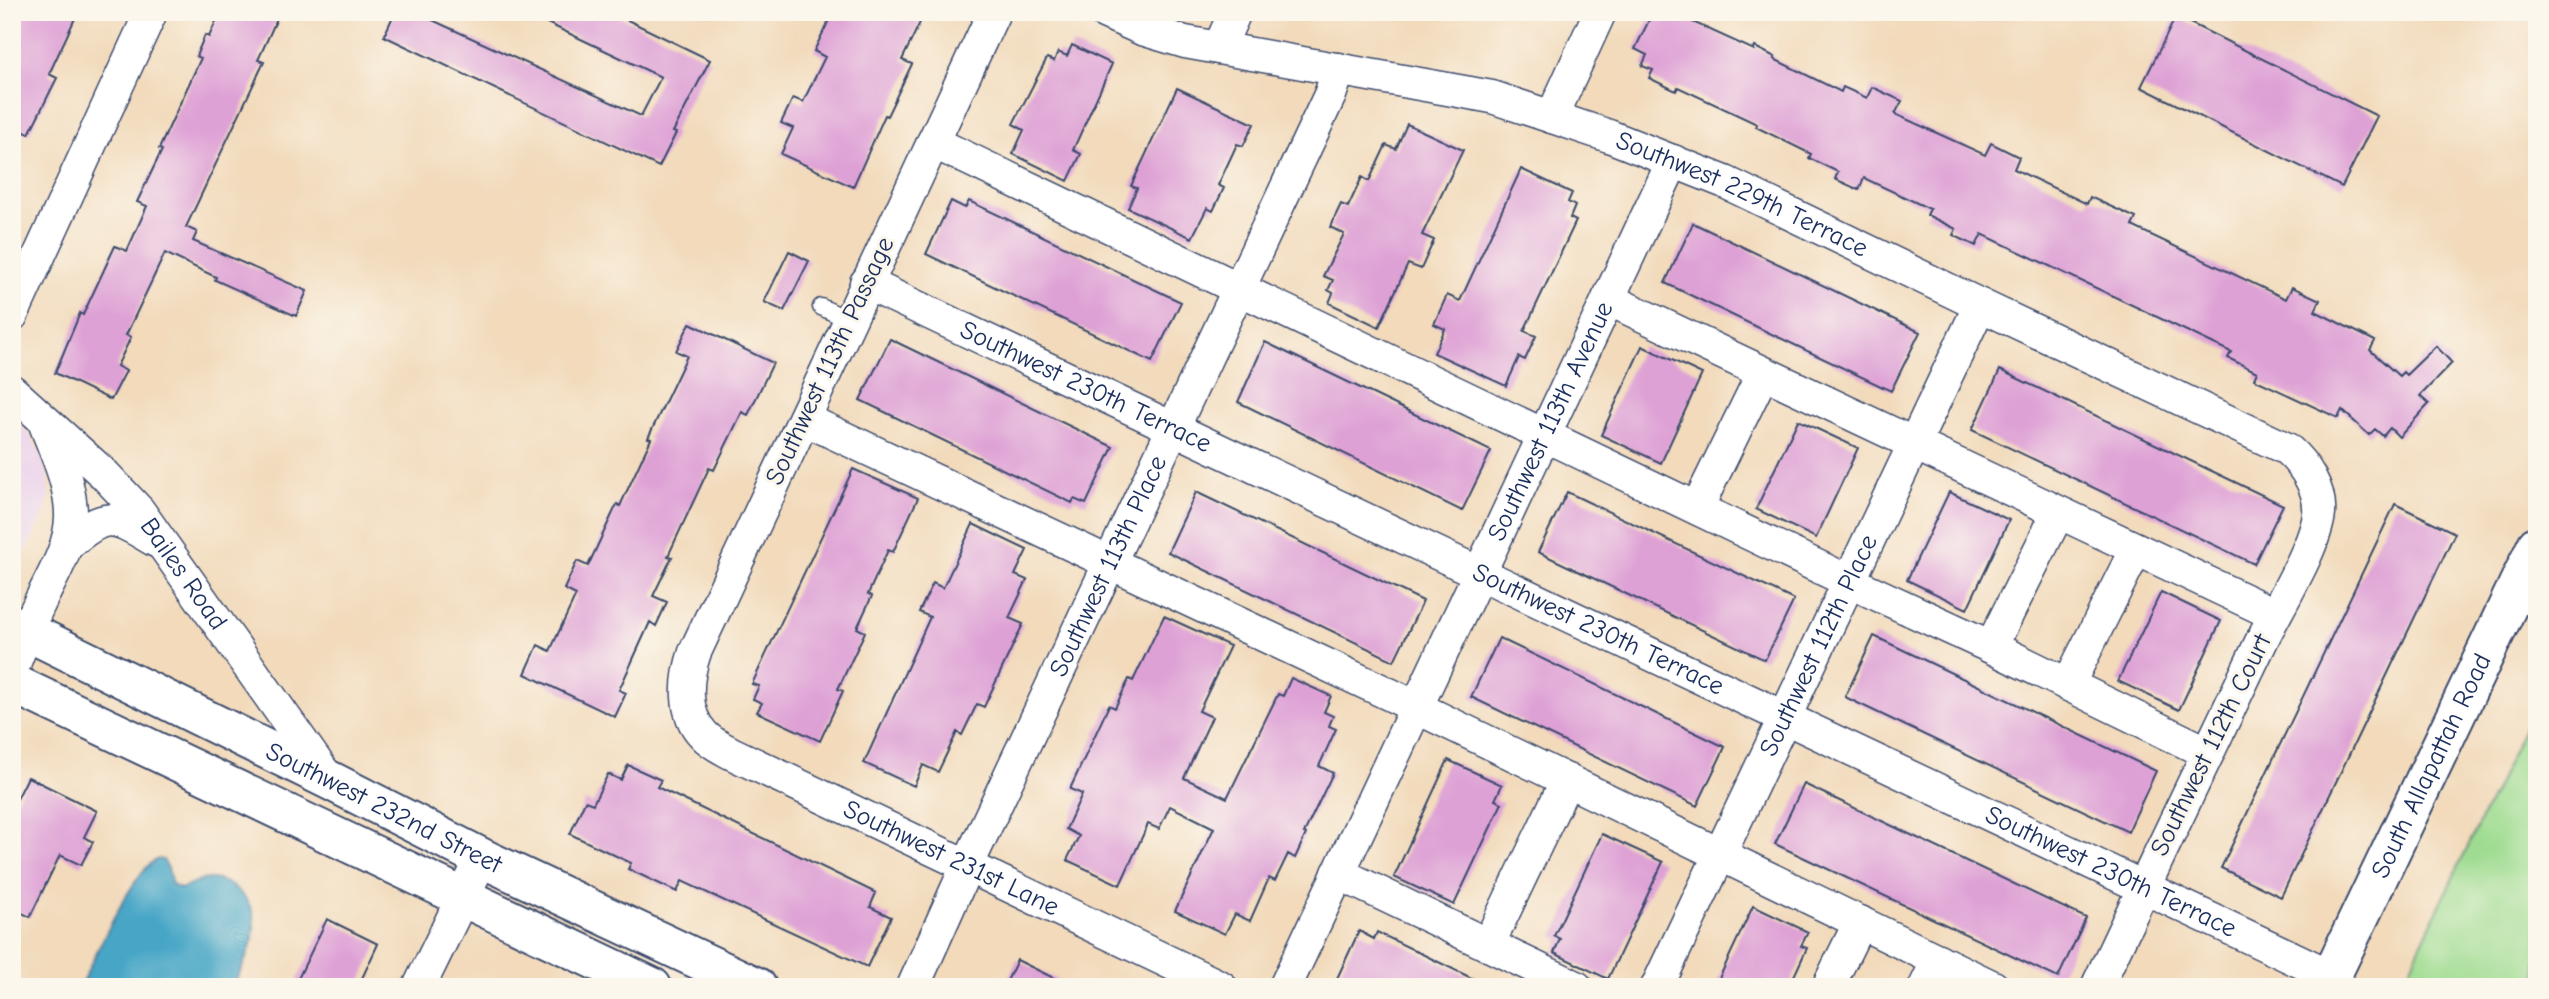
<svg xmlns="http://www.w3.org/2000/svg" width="2549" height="999" font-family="'Comic Neue',sans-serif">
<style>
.built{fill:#ead1ec}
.green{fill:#9fdc91;stroke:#5d8678;stroke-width:2}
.water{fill:#47a6c6;stroke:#316a92;stroke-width:2}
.building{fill:#dea1d5}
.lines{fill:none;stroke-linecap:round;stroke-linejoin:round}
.lane-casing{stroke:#3b496c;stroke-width:19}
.street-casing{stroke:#3b496c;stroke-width:35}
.secondary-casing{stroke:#3b496c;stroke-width:42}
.lane{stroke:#fff;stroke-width:16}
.street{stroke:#fff;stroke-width:32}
.secondary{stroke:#fff;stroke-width:38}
.labels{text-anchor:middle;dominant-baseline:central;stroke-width:6;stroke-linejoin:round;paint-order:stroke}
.street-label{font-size:26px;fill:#1b2f5e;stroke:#fbf7ec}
</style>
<rect width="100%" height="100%" fill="#fbf7ec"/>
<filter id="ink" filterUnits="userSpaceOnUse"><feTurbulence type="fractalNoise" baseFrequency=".0143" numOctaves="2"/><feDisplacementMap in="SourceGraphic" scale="14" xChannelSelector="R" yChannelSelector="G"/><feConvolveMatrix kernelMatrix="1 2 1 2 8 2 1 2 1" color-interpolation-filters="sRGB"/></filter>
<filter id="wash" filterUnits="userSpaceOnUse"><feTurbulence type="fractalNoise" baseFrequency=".00686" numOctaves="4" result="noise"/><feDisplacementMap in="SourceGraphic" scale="28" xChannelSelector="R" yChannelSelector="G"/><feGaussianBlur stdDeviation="1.57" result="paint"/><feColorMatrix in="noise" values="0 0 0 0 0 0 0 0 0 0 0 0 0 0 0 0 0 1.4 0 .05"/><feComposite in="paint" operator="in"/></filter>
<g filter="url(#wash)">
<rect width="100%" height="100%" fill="#f2dabb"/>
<path class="built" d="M 12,415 L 27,431 L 40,453 L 47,475 L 49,496 L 45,512 L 12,580 Z"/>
<path class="green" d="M 2537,701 L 2537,987 L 2401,987 Z"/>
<path class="water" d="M 158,859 L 163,860 L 168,868 L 172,885 L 181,889 C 190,885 201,878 212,879 C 230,880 252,900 254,918 C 256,939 242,969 232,987 L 80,987 C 93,961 134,867 158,859 Z"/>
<g id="blocks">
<path class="building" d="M 12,12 L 78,12 L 49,74 L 57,78 L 29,134 L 12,126 Z
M 220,12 L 280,12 L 258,60 L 264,62 L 186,227 L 197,232 L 193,241 L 307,291 L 296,316 L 215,280 L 216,277 L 165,253 L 126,335 L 131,337 L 117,366 L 126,371 L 111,400 L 55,373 L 80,313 L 83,315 L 115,246 L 127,251 L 147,206 L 137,202 L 162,150 L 159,149 L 201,58 L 196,56 L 205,35 L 209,37 Z
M 395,12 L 434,12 L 430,19 L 641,116 L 661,77 L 524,12 L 611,12 L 710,60 L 673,132 L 676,133 L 659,167 L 384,36 Z
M 833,12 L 925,12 L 902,60 L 912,64 L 887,116 L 885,115 L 853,187 L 781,154 L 793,128 L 781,123 L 793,98 L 803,102 L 825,57 L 814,51 Z
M 1653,12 L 1671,12 L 1754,50 L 1755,47 L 1775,57 L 1774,59 L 1841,92 L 1843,87 L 1867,98 L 1872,87 L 1902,101 L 1895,114 L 1985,155 L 1991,143 L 2019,157 L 2014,169 L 2087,204 L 2090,197 L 2136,218 L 2132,226 L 2286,299 L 2292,287 L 2320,300 L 2315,311 L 2375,341 L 2370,350 L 2399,376 L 2403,372 L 2406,375 L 2436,346 L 2452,363 L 2420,396 L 2429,404 L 2399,437 L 2390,428 L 2383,436 L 2375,429 L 2369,435 L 2342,410 L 2338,418 L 2254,379 L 2257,372 L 2228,358 L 2231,352 L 1982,234 L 1976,246 L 1953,235 L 1956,229 L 1927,215 L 1930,209 L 1864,178 L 1859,190 L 1835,179 L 1838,172 L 1809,158 L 1811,154 L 1756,127 L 1757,124 L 1678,87 L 1676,91 L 1649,78 L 1653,70 L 1642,66 L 1647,55 L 1635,49 Z
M 2176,16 L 2377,116 L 2342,187 L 2141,87 Z
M 1072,45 L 1112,64 L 1073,150 L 1081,154 L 1068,181 L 1013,154 L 1024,130 L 1013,124 L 1047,58 L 1054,61 L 1058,52 L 1067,56 Z
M 1177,88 L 1254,124 L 1243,146 L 1237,144 L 1218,185 L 1224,188 L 1213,211 L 1207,208 L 1192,238 L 1128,208 L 1137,188 L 1131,186 Z
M 1407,124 L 1463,150 L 1422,235 L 1434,240 L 1421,269 L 1408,264 L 1379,327 L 1329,303 L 1333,293 L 1328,290 L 1333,280 L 1323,276 L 1344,234 L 1330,227 L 1341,204 L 1348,207 L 1362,177 L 1369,181 L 1386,145 L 1396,149 Z
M 1521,169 L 1572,193 L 1568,202 L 1575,206 L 1570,218 L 1576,221 L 1524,331 L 1536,336 L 1525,360 L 1519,357 L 1506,386 L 1434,353 L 1445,329 L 1434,324 L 1447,295 L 1460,301 Z
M 951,201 L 965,208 L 969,201 L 1181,302 L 1152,362 L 926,254 Z
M 1693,223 L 1920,332 L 1891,391 L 1665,283 Z
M 789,251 L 809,261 L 784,311 L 764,302 Z
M 690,323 L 773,363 L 748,415 L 742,412 L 714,470 L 709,468 L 668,556 L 672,557 L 653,596 L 667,602 L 656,626 L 650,622 L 640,644 L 619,690 L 626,693 L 615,717 L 525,674 L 538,645 L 550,651 L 576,595 L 564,589 L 577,561 L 588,566 L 617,504 L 620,506 L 651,439 L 648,438 L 687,356 L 676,351 Z
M 890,339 L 1113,447 L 1086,504 L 1074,499 L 1072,503 L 860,400 Z
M 1265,342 L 1491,451 L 1462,511 L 1238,402 Z
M 1642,346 L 1702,374 L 1661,463 L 1601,435 Z
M 2000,370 L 2283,505 L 2254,564 L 1972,430 Z
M 1798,420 L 1858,448 L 1816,538 L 1756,509 Z
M 853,469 L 918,498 L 893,552 L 888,550 L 868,594 L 872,596 L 857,628 L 865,632 L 838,689 L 843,691 L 820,741 L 757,712 L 762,703 L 753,699 L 759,686 L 752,684 Z
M 1196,492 L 1423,601 L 1394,661 L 1168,552 Z
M 1567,492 L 1794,600 L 1765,660 L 1538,552 Z
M 1949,492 L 2009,520 L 1967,609 L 1907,580 Z
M 2395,504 L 2455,533 L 2281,897 L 2221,868 Z
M 973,524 L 1027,550 L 1015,575 L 1027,580 L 1009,618 L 1023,624 L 984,707 L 977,704 L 962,735 L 957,732 L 938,772 L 923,765 L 914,786 L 864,763 L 930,617 L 919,612 L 933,583 L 943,588 Z
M 2161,592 L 2221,621 L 2179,710 L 2118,681 Z
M 1164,616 L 1230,646 L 1199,711 L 1212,717 L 1184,778 L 1227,798 L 1278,694 L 1283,696 L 1291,678 L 1331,696 L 1324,712 L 1333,716 L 1329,726 L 1336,729 L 1319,766 L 1333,773 L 1304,833 L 1306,834 L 1295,858 L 1288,854 L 1275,881 L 1269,878 L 1250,921 L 1235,914 L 1225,934 L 1175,911 L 1214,828 L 1170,806 L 1159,829 L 1148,824 L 1120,885 L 1067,860 L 1079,836 L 1066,829 L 1082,794 L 1070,789 L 1109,705 L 1115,708 L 1129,679 L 1133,681 Z
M 1874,636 L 2156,771 L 2128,832 L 1845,697 Z
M 1499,638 L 1725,747 L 1697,806 L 1471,697 Z
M 1448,760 L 1502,785 L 1495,800 L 1502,803 L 1454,905 L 1394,877 Z
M 628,765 L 661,780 L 657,787 L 876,893 L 870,907 L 891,917 L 867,967 L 682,881 L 677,892 L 628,869 L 631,863 L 570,834 L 585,801 L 593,804 L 608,774 L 621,780 Z
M 28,777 L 97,811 L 84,837 L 93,842 L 81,865 L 60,855 L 30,917 L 12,908 L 12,809 Z
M 1804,784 L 2086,918 L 2058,978 L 1775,844 Z
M 1602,834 L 1663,862 L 1608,979 L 1554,953 L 1560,939 L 1554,936 Z
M 1753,906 L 1808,932 L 1801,946 L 1807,948 L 1789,987 L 1715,987 Z
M 327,919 L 378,944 L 358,987 L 294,987 Z
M 1359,931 L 1374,939 L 1377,932 L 1490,987 L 1333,987 Z
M 1017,960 L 1072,987 L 1004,987 Z"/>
</g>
</g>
<g filter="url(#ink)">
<use href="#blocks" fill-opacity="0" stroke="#3b496c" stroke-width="2"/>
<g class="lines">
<defs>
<path id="lane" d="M 821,307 L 849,320"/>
<g id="street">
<path id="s1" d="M 994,12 L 695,652 C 686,678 682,713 704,735 C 711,743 722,748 731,753 L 1221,987"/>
<path id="s2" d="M 1104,12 L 1142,29 L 1185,42 L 1492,97 L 1609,136 L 1725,182 L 1980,305 L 2287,449 C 2305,465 2321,489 2319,514 C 2315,548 2278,607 2262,640 C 2207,755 2151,871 2097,987"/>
<path d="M 1219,48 L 1235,12"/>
<path d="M 1552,117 L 1600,12"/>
<path d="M 933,142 L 1848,581 L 1991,647 L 2208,753"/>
<path id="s3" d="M 866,283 L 2331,976"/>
<path d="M 1608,299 L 2274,614"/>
<path d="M 12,315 L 151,12"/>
<path id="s4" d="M 12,391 L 105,475 L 139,511 L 329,780"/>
<path d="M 804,419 L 1391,695 L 1993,987"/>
<path d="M 1697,508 L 1763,373"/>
<path d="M 68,544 C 108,510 113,516 156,541"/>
<path d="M 1991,647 L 2058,513"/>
<path d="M 12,669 C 21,647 29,625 39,604 C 52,576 70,549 71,518 C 72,486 56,453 45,424"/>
<path d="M 2068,685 L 2136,549"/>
<path d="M 1338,873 L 1576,987"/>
<path d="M 1488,945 L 1567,780"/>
<path d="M 419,987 L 482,858"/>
<path id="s5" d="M 913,987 L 968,864 L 1330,95 L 1339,69"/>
<path id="s6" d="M 1285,987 L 1673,161"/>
<path id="s7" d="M 1657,987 L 1980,305"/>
<path d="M 1828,987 L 1860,922"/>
<path d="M 1925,987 L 1938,960"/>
</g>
<g id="secondary">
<path id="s8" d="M 12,624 L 329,780 L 482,858 L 757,987"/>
<path d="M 12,683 L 652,987"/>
<path id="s9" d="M 2326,987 L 2537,545"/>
</g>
</defs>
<use href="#lane" class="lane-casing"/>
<use href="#street" class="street-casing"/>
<use href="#secondary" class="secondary-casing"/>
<use href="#lane" class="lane"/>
<use href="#street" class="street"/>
<use href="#secondary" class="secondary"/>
</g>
</g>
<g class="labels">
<g class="street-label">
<text stroke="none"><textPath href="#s2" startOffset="667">Southwest 229th Terrace</textPath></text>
<text transform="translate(830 361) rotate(-65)">Southwest 113th Passage</text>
<text stroke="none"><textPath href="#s3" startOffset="243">Southwest 230th Terrace</textPath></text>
<text stroke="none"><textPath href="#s6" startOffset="625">Southwest 113th Avenue</textPath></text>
<text stroke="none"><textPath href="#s5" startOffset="464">Southwest 113th Place</textPath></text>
<text stroke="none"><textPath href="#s4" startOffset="252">Bailes Road</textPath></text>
<text stroke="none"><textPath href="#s3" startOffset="810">Southwest 230th Terrace</textPath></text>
<text stroke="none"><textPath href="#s7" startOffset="378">Southwest 112th Place</textPath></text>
<text transform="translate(2211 745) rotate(-64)">Southwest 112th Court</text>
<text stroke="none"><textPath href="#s9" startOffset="245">South Allapattah Road</textPath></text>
<text stroke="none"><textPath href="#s8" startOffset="415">Southwest 232nd Street</textPath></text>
<text stroke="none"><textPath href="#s1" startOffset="1071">Southwest 231st Lane</textPath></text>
<text stroke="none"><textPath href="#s3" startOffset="1377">Southwest 230th Terrace</textPath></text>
</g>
</g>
<rect width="2549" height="999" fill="none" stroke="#fbf7ec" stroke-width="42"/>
</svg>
